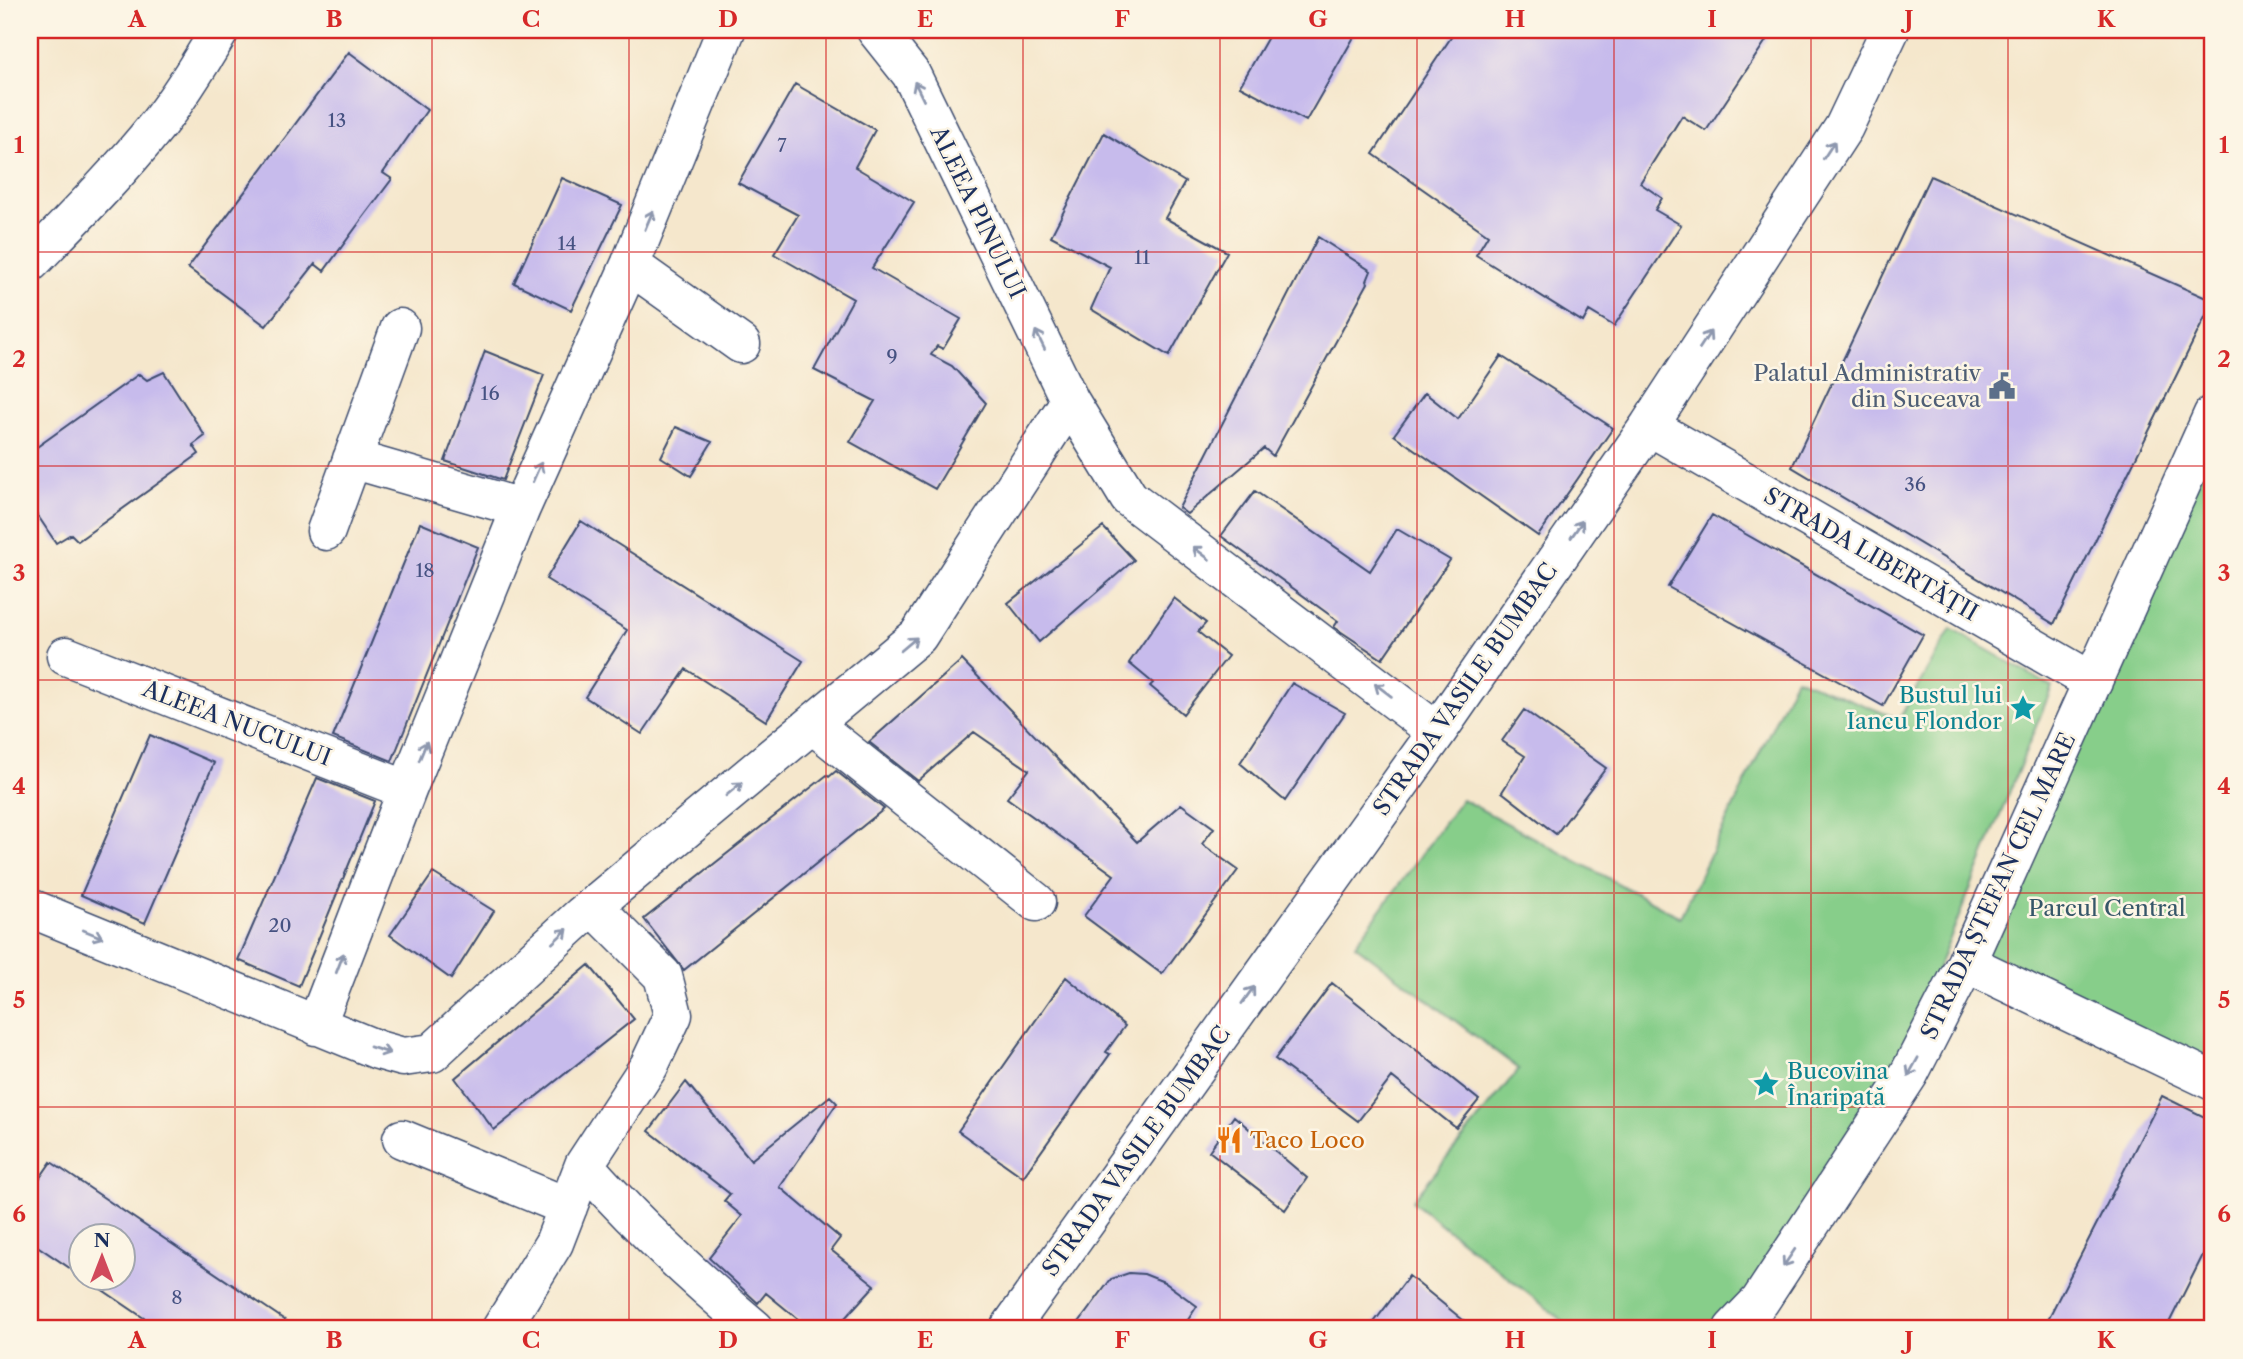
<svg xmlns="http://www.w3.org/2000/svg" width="2243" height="1359" font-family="'Libre Caslon Text',serif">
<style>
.green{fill:#87ce8a;stroke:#517e74;stroke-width:2}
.building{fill:#c7bbec}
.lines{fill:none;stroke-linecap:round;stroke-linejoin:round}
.minor-casing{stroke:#3c4b6e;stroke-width:41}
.minor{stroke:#fff;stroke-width:38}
.oneway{stroke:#8d97ae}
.grid{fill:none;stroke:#d62828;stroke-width:2;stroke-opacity:0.55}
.labels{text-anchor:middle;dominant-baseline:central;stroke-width:5;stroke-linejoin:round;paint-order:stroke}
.number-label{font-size:19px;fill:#465282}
.street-label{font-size:23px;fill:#1b2f5e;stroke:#fcf5e5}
.service-label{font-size:23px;fill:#4e5e75;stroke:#fcf5e5;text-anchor:end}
.culture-label{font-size:23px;fill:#0d838f;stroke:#fcf5e5;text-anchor:end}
.park-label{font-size:23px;fill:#365769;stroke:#fcf5e5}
.food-label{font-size:23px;fill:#c56008;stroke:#fcf5e5;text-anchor:start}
.neatline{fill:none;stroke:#d62828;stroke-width:2.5}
.grid-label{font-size:23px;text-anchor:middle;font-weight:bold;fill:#d62828}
</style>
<rect width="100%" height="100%" fill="#fcf5e5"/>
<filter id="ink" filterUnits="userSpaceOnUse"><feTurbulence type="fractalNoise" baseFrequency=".0143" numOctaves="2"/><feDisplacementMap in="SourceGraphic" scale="14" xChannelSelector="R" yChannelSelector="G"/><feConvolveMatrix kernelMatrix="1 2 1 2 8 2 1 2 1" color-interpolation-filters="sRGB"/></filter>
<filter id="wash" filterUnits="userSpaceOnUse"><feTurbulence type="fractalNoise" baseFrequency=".00686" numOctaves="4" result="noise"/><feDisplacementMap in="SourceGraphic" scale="28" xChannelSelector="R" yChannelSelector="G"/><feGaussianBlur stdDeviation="1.57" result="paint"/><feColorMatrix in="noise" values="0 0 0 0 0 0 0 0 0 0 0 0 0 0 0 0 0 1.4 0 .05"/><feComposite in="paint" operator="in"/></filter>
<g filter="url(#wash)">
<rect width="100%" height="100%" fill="#f5e7cc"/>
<path class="green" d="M 2213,396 L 2213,1082 L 1966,963 Z
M 1951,629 L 2052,687 L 1872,1131 L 1760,1301 L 1712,1329 L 1573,1329 L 1412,1201 L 1519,1069 L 1355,945 L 1462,799 L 1680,917 L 1796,678 L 1899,719 Z"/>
<g id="blocks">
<path class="building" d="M 1272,30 L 1358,30 L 1306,121 L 1240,86 Z
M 1456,30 L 1773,30 L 1706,131 L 1682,116 L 1640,183 L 1662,198 L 1655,210 L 1681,225 L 1614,326 L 1589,311 L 1583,322 L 1476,255 L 1488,235 L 1373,154 Z
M 349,52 L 427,110 L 383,173 L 392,179 L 362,219 L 324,271 L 315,264 L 266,326 L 188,268 Z
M 795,84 L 875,130 L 855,167 L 914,202 L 872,268 L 961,319 L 943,349 L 937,346 L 931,355 L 952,366 L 986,403 L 935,489 L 850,442 L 875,401 L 814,370 L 853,299 L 774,254 L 798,215 L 738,183 Z
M 1104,133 L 1185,182 L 1165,218 L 1227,252 L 1169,356 L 1091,309 L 1110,267 L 1051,236 Z
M 1930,176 L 2213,301 L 2054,624 L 1792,467 Z
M 562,178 L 622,205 L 571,310 L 514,283 Z
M 1318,237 L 1371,271 L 1367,281 L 1368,283 L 1273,456 L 1264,448 L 1187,514 L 1179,508 Z
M 485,351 L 544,375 L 503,480 L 445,461 Z
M 1501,356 L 1613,428 L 1538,536 L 1394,435 L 1425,393 L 1458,419 Z
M 164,372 L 205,436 L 193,445 L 199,454 L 78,541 L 71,534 L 56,543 L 30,504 L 30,452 L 139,374 L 147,380 Z
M 676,427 L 712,442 L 691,476 L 661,457 Z
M 1255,491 L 1370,571 L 1397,529 L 1450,560 L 1382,659 L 1334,627 L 1338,621 L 1221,536 Z
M 1712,515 L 1923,635 L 1883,706 L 1668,587 Z
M 581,521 L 803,661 L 766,721 L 686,669 L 642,734 L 585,697 L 627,630 L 546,579 Z
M 420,523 L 478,547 L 392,761 L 333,737 Z
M 1103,527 L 1134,560 L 1039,642 L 1008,603 Z
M 1174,598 L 1206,623 L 1198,632 L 1228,656 L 1183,714 L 1150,686 L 1153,683 L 1129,663 Z
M 962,660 L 1137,842 L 1181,804 L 1214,828 L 1202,844 L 1238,870 L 1162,974 L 1084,916 L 1114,875 L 1007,798 L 1029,770 L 974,732 L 918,781 L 869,742 Z
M 1292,683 L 1345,713 L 1285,801 L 1240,763 Z
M 1524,710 L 1606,768 L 1556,834 L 1502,792 L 1525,756 L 1502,741 Z
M 150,735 L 214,763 L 145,923 L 81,895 Z
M 836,771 L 884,809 L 684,970 L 644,919 L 827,775 L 829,777 Z
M 317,778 L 375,801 L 299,986 L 238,960 Z
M 433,873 L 494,911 L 451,979 L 390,935 Z
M 589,965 L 634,1019 L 494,1130 L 455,1078 Z
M 1066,977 L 1125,1026 L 1106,1052 L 1110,1054 L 1023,1177 L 958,1131 Z
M 1332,983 L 1479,1100 L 1456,1128 L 1392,1077 L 1358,1121 L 1275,1059 Z
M 686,1082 L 751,1160 L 830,1096 L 837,1103 L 780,1187 L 840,1238 L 831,1250 L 875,1285 L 835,1329 L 810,1329 L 766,1293 L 758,1303 L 709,1258 L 742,1216 L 724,1201 L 730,1194 L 649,1131 Z
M 2162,1096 L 2213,1121 L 2213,1235 L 2166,1329 L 2043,1329 Z
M 1234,1116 L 1307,1178 L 1285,1210 L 1209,1151 Z
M 51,1162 L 298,1329 L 160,1329 L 85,1278 L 122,1278 L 122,1236 L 80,1236 L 80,1275 L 30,1241 L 30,1192 Z
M 1129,1273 L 1144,1274 L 1164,1282 L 1197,1306 L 1182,1329 L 1074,1329 L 1111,1279 Z
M 1409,1276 L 1474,1329 L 1369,1329 Z"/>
</g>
</g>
<g filter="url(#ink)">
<use href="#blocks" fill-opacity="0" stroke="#3c4b6e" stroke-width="2"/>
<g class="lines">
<defs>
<path id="minor" d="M 876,30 L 911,74 L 1070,401 L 1129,498 L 1437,732
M 30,263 C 74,218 118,174 158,124 C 181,95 201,62 220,30
M 630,265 L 741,344
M 1649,426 L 2093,682
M 352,459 L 521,508
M 326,531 L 400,328
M 66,656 L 407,790
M 812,724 L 1036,902
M 30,908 L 378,1050 L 403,1057 L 432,1053 L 582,915 L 918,636 L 1070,401
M 1966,963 L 2213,1081
M 316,1026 L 407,790 L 521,508 L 630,265 L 726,30
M 402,1139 L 568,1207
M 584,1165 C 637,1225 694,1278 755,1329
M 501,1329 L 554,1243 L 584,1165 L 649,1066 L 673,1015 L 663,976 L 593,906
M 1009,1329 L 1437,732 L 1649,426 L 1844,127 L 1890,30
M 1733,1329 L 1760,1301 L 1909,1074 L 1966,963 L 2213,414"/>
</defs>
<use href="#minor" class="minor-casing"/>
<use href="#minor" class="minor"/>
</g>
<defs><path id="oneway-shaft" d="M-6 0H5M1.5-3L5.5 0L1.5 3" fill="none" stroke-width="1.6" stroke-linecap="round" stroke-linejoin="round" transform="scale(1.75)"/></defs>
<g class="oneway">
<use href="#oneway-shaft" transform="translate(919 91) rotate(-116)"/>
<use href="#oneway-shaft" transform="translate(1829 150) rotate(-57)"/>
<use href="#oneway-shaft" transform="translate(649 220) rotate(-67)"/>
<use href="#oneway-shaft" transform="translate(1040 340) rotate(-116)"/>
<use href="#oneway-shaft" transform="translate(1705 340) rotate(-57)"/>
<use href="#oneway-shaft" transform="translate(537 472) rotate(-66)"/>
<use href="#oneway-shaft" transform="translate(1577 529) rotate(-55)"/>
<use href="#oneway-shaft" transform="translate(1201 553) rotate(-143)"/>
<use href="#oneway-shaft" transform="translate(909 644) rotate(-40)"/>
<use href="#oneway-shaft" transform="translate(1383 690) rotate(-143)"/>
<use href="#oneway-shaft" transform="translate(423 751) rotate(-68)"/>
<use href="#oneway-shaft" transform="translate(734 789) rotate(-40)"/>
<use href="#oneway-shaft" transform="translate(93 934) rotate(22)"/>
<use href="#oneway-shaft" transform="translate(560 936) rotate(-43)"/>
<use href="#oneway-shaft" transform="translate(340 963) rotate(-69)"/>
<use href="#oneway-shaft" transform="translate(1248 995) rotate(-54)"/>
<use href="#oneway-shaft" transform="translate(380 1050) rotate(17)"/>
<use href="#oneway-shaft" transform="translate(1913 1067) rotate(119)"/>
<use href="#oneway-shaft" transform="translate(1789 1258) rotate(124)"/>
</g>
</g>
<path class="grid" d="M 235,30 L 235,1329M 432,30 L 432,1329M 629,30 L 629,1329M 826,30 L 826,1329M 1023,30 L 1023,1329M 1220,30 L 1220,1329M 1417,30 L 1417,1329M 1614,30 L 1614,1329M 1811,30 L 1811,1329M 2008,30 L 2008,1329M 30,252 L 2213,252M 30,466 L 2213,466M 30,680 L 2213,680M 30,893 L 2213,893M 30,1107 L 2213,1107"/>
<defs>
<symbol id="civic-bare" viewBox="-9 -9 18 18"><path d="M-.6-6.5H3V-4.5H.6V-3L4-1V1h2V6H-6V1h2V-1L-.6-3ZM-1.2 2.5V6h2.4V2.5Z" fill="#5c6f8a" stroke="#fcf5e5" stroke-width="2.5" paint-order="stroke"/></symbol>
<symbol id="sight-bare" viewBox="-9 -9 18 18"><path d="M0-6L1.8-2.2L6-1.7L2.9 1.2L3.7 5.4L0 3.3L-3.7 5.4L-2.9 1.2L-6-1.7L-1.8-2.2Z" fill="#0f9aa8" stroke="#fcf5e5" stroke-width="2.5" paint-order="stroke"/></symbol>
<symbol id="restaurant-bare" viewBox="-9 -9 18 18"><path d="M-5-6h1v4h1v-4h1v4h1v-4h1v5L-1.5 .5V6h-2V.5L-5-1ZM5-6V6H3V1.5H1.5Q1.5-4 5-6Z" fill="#e8710a" stroke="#fcf5e5" stroke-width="2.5" paint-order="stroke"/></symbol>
</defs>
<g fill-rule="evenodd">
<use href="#civic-bare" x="1983" y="367" width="38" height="38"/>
<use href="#sight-bare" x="2004" y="689" width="38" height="38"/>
<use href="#sight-bare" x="1747" y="1065" width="38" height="38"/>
<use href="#restaurant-bare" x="1210" y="1121" width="38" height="38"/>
</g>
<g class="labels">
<g class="number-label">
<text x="337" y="120">13</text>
<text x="782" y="145">7</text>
<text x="567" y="243">14</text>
<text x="1142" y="257">11</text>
<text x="892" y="356">9</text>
<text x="490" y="393">16</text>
<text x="1915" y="484">36</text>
<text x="425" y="570">18</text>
<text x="280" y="925">20</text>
<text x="177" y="1297">8</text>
</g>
<g class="street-label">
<text transform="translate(978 212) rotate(64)">ALEEA PINULUI</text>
<text transform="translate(1871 554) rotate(30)">STRADA LIBERTĂȚII</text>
<text transform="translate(1465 689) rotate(-55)">STRADA VASILE BUMBAC</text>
<text transform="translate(237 723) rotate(21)">ALEEA NUCULUI</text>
<text transform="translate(1998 886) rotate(-65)">STRADA ȘTEFAN CEL MARE</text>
<text transform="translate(1136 1151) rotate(-54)">STRADA VASILE BUMBAC</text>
</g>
<g class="service-label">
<text x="1981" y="373">Palatul Administrativ<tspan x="1981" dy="26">din Suceava</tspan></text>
</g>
<g class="culture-label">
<text x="2002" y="695">Bustul lui<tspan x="2002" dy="26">Iancu Flondor</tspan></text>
<text x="1787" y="1071" text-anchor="start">Bucovina<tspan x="1787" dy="26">Înaripată</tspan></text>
</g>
<g class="park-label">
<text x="2107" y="908">Parcul Central</text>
</g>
<g class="food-label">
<text x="1250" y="1140">Taco Loco</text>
</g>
</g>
<rect width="2243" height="1359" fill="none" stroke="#fcf5e5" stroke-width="77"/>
<g transform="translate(102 1257)"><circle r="33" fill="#fcf5e5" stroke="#a2a6af" stroke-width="2"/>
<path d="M0-5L12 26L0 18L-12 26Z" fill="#d1495b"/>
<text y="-10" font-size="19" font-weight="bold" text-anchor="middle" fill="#1b2f5e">N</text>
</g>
<rect x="38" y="38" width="2166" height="1282" class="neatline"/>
<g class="grid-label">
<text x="137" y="27">A</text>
<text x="334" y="27">B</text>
<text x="531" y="27">C</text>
<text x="728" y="27">D</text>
<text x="925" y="27">E</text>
<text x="1122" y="27">F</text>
<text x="1318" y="27">G</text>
<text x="1515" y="27">H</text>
<text x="1712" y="27">I</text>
<text x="1909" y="27">J</text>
<text x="2106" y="27">K</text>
<text x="19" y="153">1</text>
<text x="2224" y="153">1</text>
<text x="19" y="367">2</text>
<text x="2224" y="367">2</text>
<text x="19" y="581">3</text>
<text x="2224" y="581">3</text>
<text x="19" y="794">4</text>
<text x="2224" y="794">4</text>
<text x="19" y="1008">5</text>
<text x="2224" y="1008">5</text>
<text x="19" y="1222">6</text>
<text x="2224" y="1222">6</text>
<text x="137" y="1348">A</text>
<text x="334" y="1348">B</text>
<text x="531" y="1348">C</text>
<text x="728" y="1348">D</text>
<text x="925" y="1348">E</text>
<text x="1122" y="1348">F</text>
<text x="1318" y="1348">G</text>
<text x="1515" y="1348">H</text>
<text x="1712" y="1348">I</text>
<text x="1909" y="1348">J</text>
<text x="2106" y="1348">K</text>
</g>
</svg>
